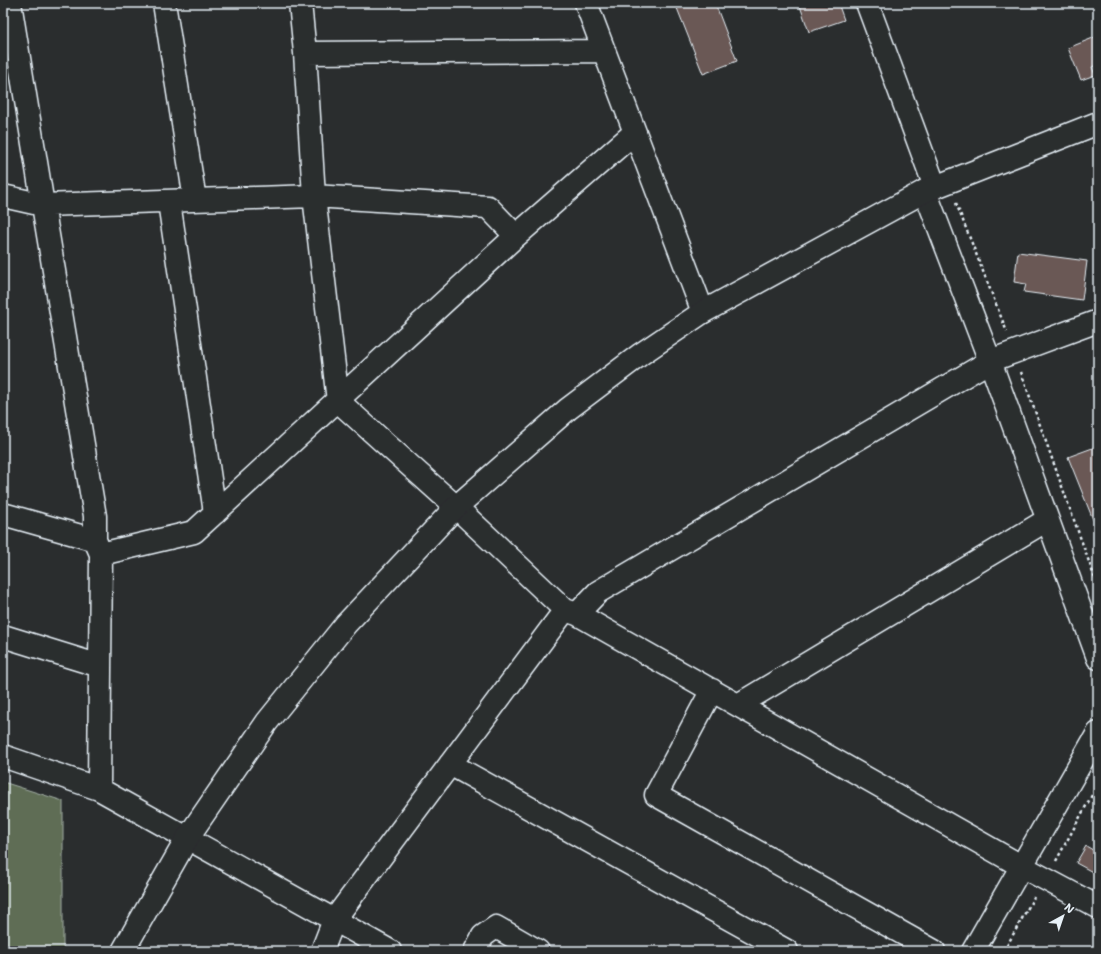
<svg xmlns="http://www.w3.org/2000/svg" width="1101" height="954" font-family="'Shantell Sans',sans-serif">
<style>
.green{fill:#5e6d55;stroke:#a3afa6}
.building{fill:#6a5854;stroke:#e8f1f8}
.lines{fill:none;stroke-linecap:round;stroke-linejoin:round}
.minor-casing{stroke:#e8f1f8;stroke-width:25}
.tertiary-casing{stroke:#e8f1f8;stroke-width:25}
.path{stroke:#e8f1f8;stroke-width:2.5;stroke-dasharray:3 3;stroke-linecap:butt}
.minor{stroke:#2a2d2e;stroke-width:22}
.tertiary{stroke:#2a2d2e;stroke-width:22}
</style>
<rect width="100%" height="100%" fill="#2a2d2e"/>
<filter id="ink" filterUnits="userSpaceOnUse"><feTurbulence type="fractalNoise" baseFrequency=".025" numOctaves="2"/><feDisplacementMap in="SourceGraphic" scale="8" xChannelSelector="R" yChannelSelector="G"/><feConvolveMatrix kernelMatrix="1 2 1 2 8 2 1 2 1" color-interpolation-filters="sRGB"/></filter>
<g filter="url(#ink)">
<path class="green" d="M 3,782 L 63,801 L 63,951 L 3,951 Z"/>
<path class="building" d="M 675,3 L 715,3 L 737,61 L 703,74 Z
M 799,3 L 838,3 L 844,20 L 809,32 Z
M 1098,36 L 1098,64 L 1092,67 L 1095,75 L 1081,80 L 1068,48 Z
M 1018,252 L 1087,261 L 1082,300 L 1024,292 L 1026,284 L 1014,282 Z
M 1098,446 L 1098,532 L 1068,457 Z
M 1086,846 L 1098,853 L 1098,875 L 1076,863 Z"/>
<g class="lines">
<defs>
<path id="minor" d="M 10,3 L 43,205 L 95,516 L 95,540 L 101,554 L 99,789
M 164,3 L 195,200
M 300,3 L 305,53 L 314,196 L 338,401 L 456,507 L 565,610 L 577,614 L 1021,866 L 1098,907
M 586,3 L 703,312
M 867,3 L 935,187
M 305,53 L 603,51
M 925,191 L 990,361 L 1098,658
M 3,196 L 43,205 L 314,196 L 488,207 L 516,236
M 169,202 L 215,513
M 3,514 L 95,540
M 101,554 L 194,532 L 516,236 L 634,133
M 577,614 L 598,592 L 990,361 L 1098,321
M 3,636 L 100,666
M 712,690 L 656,795 L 934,951
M 738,705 L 1047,520
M 3,756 L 99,789 L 390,951
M 450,764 L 787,951
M 322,951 L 334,920 L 565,610
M 475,951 L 483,936 L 496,927 L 538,951
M 973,951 L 1098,733"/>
<path id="tertiary" d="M 123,951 L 188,837 L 267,722 L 346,624 L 456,507 L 568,409 L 641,354 L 703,312 L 925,191 L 1098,123"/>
</defs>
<use href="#minor" class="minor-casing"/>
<use href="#tertiary" class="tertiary-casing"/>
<path class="path" d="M 956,203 L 1007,332
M 1021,372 L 1098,587
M 1056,861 L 1098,784
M 1004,951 L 1034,897"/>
<use href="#minor" class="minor"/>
<use href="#tertiary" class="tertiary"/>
</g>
</g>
<rect width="1101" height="954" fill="none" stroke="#2a2d2e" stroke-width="16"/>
<rect x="8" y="8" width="1085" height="938" fill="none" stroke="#e8f1f8" stroke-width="1.5" filter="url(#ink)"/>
<g transform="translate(1063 916) rotate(40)" stroke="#2a2d2e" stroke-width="3" paint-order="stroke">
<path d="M0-3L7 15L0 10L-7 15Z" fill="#e8f1f8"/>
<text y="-6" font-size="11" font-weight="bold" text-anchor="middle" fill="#e8f1f8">N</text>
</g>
</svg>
